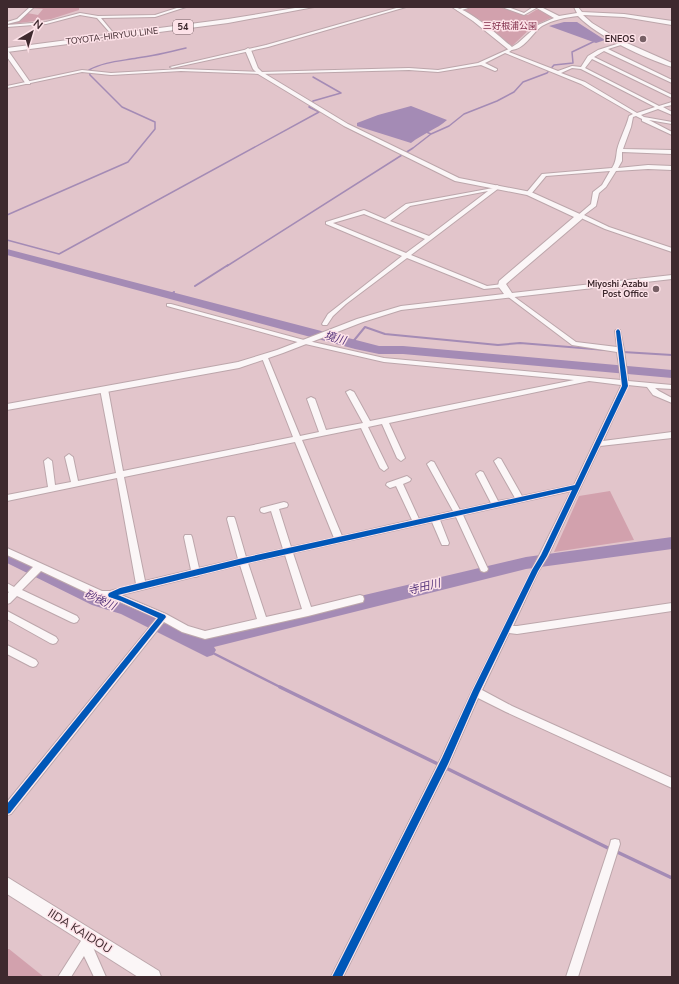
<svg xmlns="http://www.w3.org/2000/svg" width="679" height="984" font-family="'Nunito Sans','Noto Sans JP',sans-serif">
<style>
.green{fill:#d2a1ad}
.water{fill:#a48bb5}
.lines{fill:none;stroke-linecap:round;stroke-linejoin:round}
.stream-far3{stroke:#a48bb5;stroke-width:1.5}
.stream-far2{stroke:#a48bb5;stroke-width:2}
.stream-far1{stroke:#a48bb5;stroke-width:2.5}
.stream{stroke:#a48bb5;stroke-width:3.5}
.river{fill:#a48bb5;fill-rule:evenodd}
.minor-casing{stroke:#bca6ab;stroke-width:2}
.tertiary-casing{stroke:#bca6ab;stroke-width:2}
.secondary-casing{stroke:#bca6ab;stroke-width:2}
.primary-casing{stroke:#bca6ab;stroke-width:2}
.minor{fill:#fbf6f7;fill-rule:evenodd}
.tertiary{fill:#fbf6f7;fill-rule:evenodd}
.secondary{fill:#fbf6f7;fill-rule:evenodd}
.primary{fill:#fbf6f7;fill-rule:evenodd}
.cycleway-casing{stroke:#fde2e8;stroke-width:2}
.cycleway{fill:#0057b8;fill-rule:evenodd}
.poi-dot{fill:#776065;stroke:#fde2e8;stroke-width:1.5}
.labels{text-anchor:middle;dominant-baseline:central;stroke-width:3;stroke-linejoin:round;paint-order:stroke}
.far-park-label{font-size:9px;fill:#812d49;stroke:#fde2e8}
.shield{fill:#fde2e8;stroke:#776066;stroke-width:1}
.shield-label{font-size:9px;font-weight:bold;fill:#3e292e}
.far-street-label{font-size:9px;fill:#3e292e;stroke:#fde2e8}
.far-poi-label{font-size:9px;font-weight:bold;fill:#3e292e;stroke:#fde2e8;text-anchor:end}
.water-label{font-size:11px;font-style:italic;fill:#533279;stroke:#fde2e8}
.near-street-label{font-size:12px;fill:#3e292e;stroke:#fde2e8}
</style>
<rect width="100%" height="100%" fill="#e2c5cb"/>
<path class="green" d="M 13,7 L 79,7 L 79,10 L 51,19 L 11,24 L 21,20 L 27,13 L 38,15 L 43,9 Z
M 473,7 L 500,7 L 520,14 L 528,15 L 536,10 L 539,10 L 553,17 L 533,26 L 512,46 L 479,19 L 463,11 Z
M 610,491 L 634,540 L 554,552 L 579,496 Z
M 7,949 L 9,949 L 44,977 L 7,977 Z"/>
<path class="water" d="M 564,22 L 577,22 L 605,40 L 596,43 L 549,26 Z
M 411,106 L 447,120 C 437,129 422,134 411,143 L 357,126 L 357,123 L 378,115 Z"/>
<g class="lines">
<path class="stream-far3" d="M 431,134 L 449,126 L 464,114 L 497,101 L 514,92 L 523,82 L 547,73 L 554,65 L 573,63 L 572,52 L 595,41
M 7,215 L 128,162 L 155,129 L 155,122 L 122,107 L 90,75 L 89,70 C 103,62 121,61 137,58 C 153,56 170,52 186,48
M 7,240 L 59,254 L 319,112 L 309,107 L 313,101 L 341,93 L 313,77
M 227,266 L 413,148 L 431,134 L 424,131"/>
<path class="stream-far2" d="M 195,286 L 228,265
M 170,296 L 174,292
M 351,344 L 365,327 L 385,334 L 498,345 L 520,343 L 606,350
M 623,352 L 672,355"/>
<path class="stream-far1" d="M 207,650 L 282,688"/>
<path class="stream" d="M 280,687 L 440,765
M 444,767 L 610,849
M 615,851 L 672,878"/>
<path class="river" d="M 7,249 L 379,346 L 403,346 L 672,370 L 672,378 L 403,354 L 379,354 L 355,349 L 7,255 Z
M 672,537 L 672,549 L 526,569 L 214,647 L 216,650 L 213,655 L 207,657 L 121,614 L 92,605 L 7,563 L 7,550 L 103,595 L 132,604 L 195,635 L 526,557 Z"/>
<defs>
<path id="minor" d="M 30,7 L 34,7 L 19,21 L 7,24 L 7,22 L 17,19 Z
M 180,7 L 186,7 L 155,17 L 101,18 L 115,35 L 113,36 L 97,18 L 80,15 L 46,24 L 7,27 L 7,25 L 46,22 L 80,13 L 98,16 L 155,15 Z
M 400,7 L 406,7 L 268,47 L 172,68 L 170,67 L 266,45 Z
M 465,7 L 471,7 L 459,11 L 457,10 Z
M 502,7 L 508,7 L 524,13 L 533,7 L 538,7 L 524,15 Z
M 623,42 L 625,43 L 624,44 L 608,49 L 672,80 L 672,83 L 604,51 L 594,57 L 672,95 L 672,98 L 592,59 L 585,68 L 659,106 L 672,102 L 672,105 L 663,107 L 672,112 L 672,115 L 658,109 L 641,115 L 644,117 L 672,122 L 672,124 L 649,120 L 672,132 L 672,135 L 642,121 L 642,119 L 636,116 L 633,117 L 631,127 L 623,149 L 672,150 L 672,154 L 622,152 L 622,161 L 618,168 L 648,165 L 672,166 L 672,170 L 648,169 L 616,171 L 606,187 L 599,193 L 596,206 L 584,215 L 609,227 L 672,248 L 672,252 L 605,229 L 581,218 L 577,218 L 577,216 L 591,204 L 593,192 L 602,185 L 610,171 L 546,176 L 531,194 L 527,194 L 527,192 L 542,174 L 612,168 C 616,162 616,157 617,150 C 620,138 626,128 629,116 L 633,114 L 581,84 L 505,53 L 485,63 L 497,69 L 497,70 L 495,71 L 481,65 L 438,72 L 409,70 L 260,74 L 181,71 L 111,75 L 82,72 L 7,88 L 7,86 L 82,70 L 111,73 L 181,69 L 260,72 L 409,68 L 438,70 L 478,63 L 511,48 L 513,49 L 509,52 L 558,71 L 572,66 L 581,67 L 588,56 L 598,50 ZM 572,68 L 581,69 L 655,107 L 637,113 L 585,82 L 561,73 Z
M 497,185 L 500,187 L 499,188 L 411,255 L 487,286 L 502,284 L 504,285 L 504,287 L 484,289 L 407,258 L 346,304 L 333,316 L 327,325 L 323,325 L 322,324 L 328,314 L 402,256 L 326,224 L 326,222 L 364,210 L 385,219 L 406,204 L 493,188 ZM 488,191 L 429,236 L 390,221 L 410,206 ZM 364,214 L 425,239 L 406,253 L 333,223 Z
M 509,293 L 576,342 L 617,347 L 615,331 L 616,330 L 620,330 L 624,350 L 628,381 L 672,385 L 672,389 L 655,388 L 659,391 L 672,398 L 672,403 L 653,395 L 647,387 L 628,385 L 603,441 L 672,432 L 672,438 L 600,446 L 548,556 L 538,572 L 513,626 L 517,626 L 672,603 L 672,611 L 517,634 L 509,633 L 482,690 L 512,706 L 672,778 L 672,788 L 506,712 L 478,698 L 449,764 L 343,977 L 331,977 L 441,758 L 473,689 L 571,491 L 463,515 L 488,569 L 487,571 L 484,572 L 481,571 L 480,569 L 456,517 L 440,520 L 449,543 L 448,545 L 442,545 L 441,543 L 432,522 L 293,553 L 311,607 L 360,595 L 363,596 L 364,599 L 363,602 L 308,616 L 205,639 L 182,632 L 164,622 L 11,814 L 7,815 L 7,802 L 157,618 L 120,602 L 111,599 L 98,598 L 41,571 L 22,590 L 77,616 L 79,619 L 77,622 L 74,623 L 71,622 L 17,596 L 10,603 L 7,604 L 7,594 L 9,592 L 7,591 L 7,583 L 14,587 L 33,567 L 7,555 L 7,548 L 102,591 L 110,591 L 136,584 L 117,478 L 7,501 L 7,495 L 48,487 L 44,461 L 48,458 L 52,461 L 55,485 L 71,482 L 65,457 L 69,454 L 73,457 L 78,481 L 116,473 L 100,389 L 101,387 L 107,387 L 108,389 L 123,471 L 293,437 L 262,358 L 265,356 L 268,358 L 300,436 L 319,432 L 307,399 L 311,397 L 315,399 L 326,430 L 363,423 L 346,392 L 350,390 L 354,392 L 370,421 L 574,380 L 384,362 L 301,343 L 167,306 L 167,304 L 171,304 L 304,340 L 384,358 L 621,380 L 617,352 L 572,345 L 507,296 L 506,295 ZM 589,381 L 621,385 L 621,386 L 574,485 L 522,496 L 501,459 L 498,458 L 494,461 L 515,498 L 498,501 L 483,472 L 480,471 L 476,474 L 491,503 L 460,510 L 434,462 L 431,461 L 427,464 L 453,511 L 419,519 L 403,484 L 410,481 L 411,479 L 407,476 L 387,483 L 386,485 L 390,488 L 396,486 L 412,520 L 342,536 L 302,440 L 361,428 L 380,468 L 384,471 L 388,468 L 368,427 L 382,424 L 397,458 L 401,461 L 405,458 L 389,423 ZM 295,442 L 334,538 L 291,547 L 279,509 L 287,507 L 288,505 L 287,503 L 284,502 L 261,508 L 260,510 L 261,512 L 264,513 L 271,511 L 283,549 L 246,557 L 235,519 L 234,517 L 228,517 L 227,519 L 238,559 L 199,568 L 192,537 L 191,535 L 185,535 L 184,537 L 191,570 L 145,581 L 124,477 ZM 285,555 L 302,609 L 266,617 L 248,563 ZM 240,565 L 257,619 L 205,631 L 188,626 L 166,614 L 121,595 L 193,577 L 196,577 L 200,575 Z
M 7,611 L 56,637 L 58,640 L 56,643 L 53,644 L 50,643 L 7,619 Z
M 7,645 L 36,660 L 38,663 L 36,666 L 33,667 L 30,666 L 7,654 Z
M 615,839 L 619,840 L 620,844 L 578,977 L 566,977 L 610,844 L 611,840 Z
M 90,931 L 94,933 L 96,937 L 92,945 L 106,977 L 94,977 L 84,956 L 71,977 L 58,977 L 86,933 Z"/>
<path id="tertiary" d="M 452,7 C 467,7 499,36 512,47 L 518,43 L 538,25 L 554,18 L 535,7 L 541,7 L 559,16 L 577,13 L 574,7 L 578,7 L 582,12 L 624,14 L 672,21 L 672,25 L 624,17 L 583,15 L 592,23 L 620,40 L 672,63 L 672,67 C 645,58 598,37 578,16 C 567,17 552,20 542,26 C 531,34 524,51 509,50 L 473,21 Z
M 248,48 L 251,50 L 258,68 L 262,72 L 348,124 L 459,178 L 531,192 L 582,215 L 582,219 L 506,284 L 512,293 L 672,275 L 672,279 L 401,310 L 363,322 L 283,353 L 239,368 L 7,410 L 7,404 L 238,362 L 277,350 L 357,319 L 401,306 L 504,294 L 498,286 L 499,281 L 574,217 L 527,195 L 455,181 L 344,126 L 258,74 L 253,69 L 245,50 Z
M 7,51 L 9,52 L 30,82 L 30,84 L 26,84 L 7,57 Z"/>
<path id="secondary" d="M 7,877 L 159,971 L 161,977 L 138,977 L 7,894 Z"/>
<path id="primary" d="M 301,7 L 314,7 L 228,23 L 7,52 L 7,48 L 228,19 Z"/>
</defs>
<use href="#minor" class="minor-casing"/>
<use href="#tertiary" class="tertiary-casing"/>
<use href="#secondary" class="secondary-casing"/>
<use href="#primary" class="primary-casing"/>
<use href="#minor" class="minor"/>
<use href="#tertiary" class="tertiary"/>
<use href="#secondary" class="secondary"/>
<use href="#primary" class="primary"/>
<defs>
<path id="cycleway" d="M 618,329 L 620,331 L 628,386 L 547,556 L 538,571 L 479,693 L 448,764 L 342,977 L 332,977 L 442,758 L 473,690 L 532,570 L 541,555 L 572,490 L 243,564 L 118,595 L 165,615 L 166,617 L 10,813 L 7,814 L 7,804 L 158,618 L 121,601 L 109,597 L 108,595 L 109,593 L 120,588 L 243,558 L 575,485 L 622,386 L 616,331 Z"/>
</defs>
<use href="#cycleway" class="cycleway-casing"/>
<use href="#cycleway" class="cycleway"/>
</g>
<g class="poi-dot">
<circle cx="643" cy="39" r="4"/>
<circle cx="656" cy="289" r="4"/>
</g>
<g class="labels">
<g class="far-park-label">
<text x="510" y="26">三好根浦公園</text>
</g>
<rect class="shield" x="173" y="20" width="20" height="14" rx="3"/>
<g class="shield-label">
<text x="183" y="27">54</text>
</g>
<g class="far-street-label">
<text transform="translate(112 36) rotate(-7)">TOYOTA-HIRYUU LINE</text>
</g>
<g class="far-poi-label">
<text x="635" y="39">ENEOS</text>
<text x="648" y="284">Miyoshi Azabu<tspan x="648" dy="10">Post Office</tspan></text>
</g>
<g class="water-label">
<text transform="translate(335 338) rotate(15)">境川</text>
<text transform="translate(424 587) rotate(-14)">寺田川</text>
<text transform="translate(100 600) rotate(25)">砂後川</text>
</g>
<g class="near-street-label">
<text transform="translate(80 931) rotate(32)">IIDA KAIDOU</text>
</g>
</g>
<rect width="679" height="984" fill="none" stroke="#3e292e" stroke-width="16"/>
<g transform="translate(32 32) rotate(38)" stroke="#fde2e8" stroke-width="3" paint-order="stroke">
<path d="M0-3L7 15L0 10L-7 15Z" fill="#3e292e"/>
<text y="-6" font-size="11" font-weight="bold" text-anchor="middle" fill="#3e292e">N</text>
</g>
</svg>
